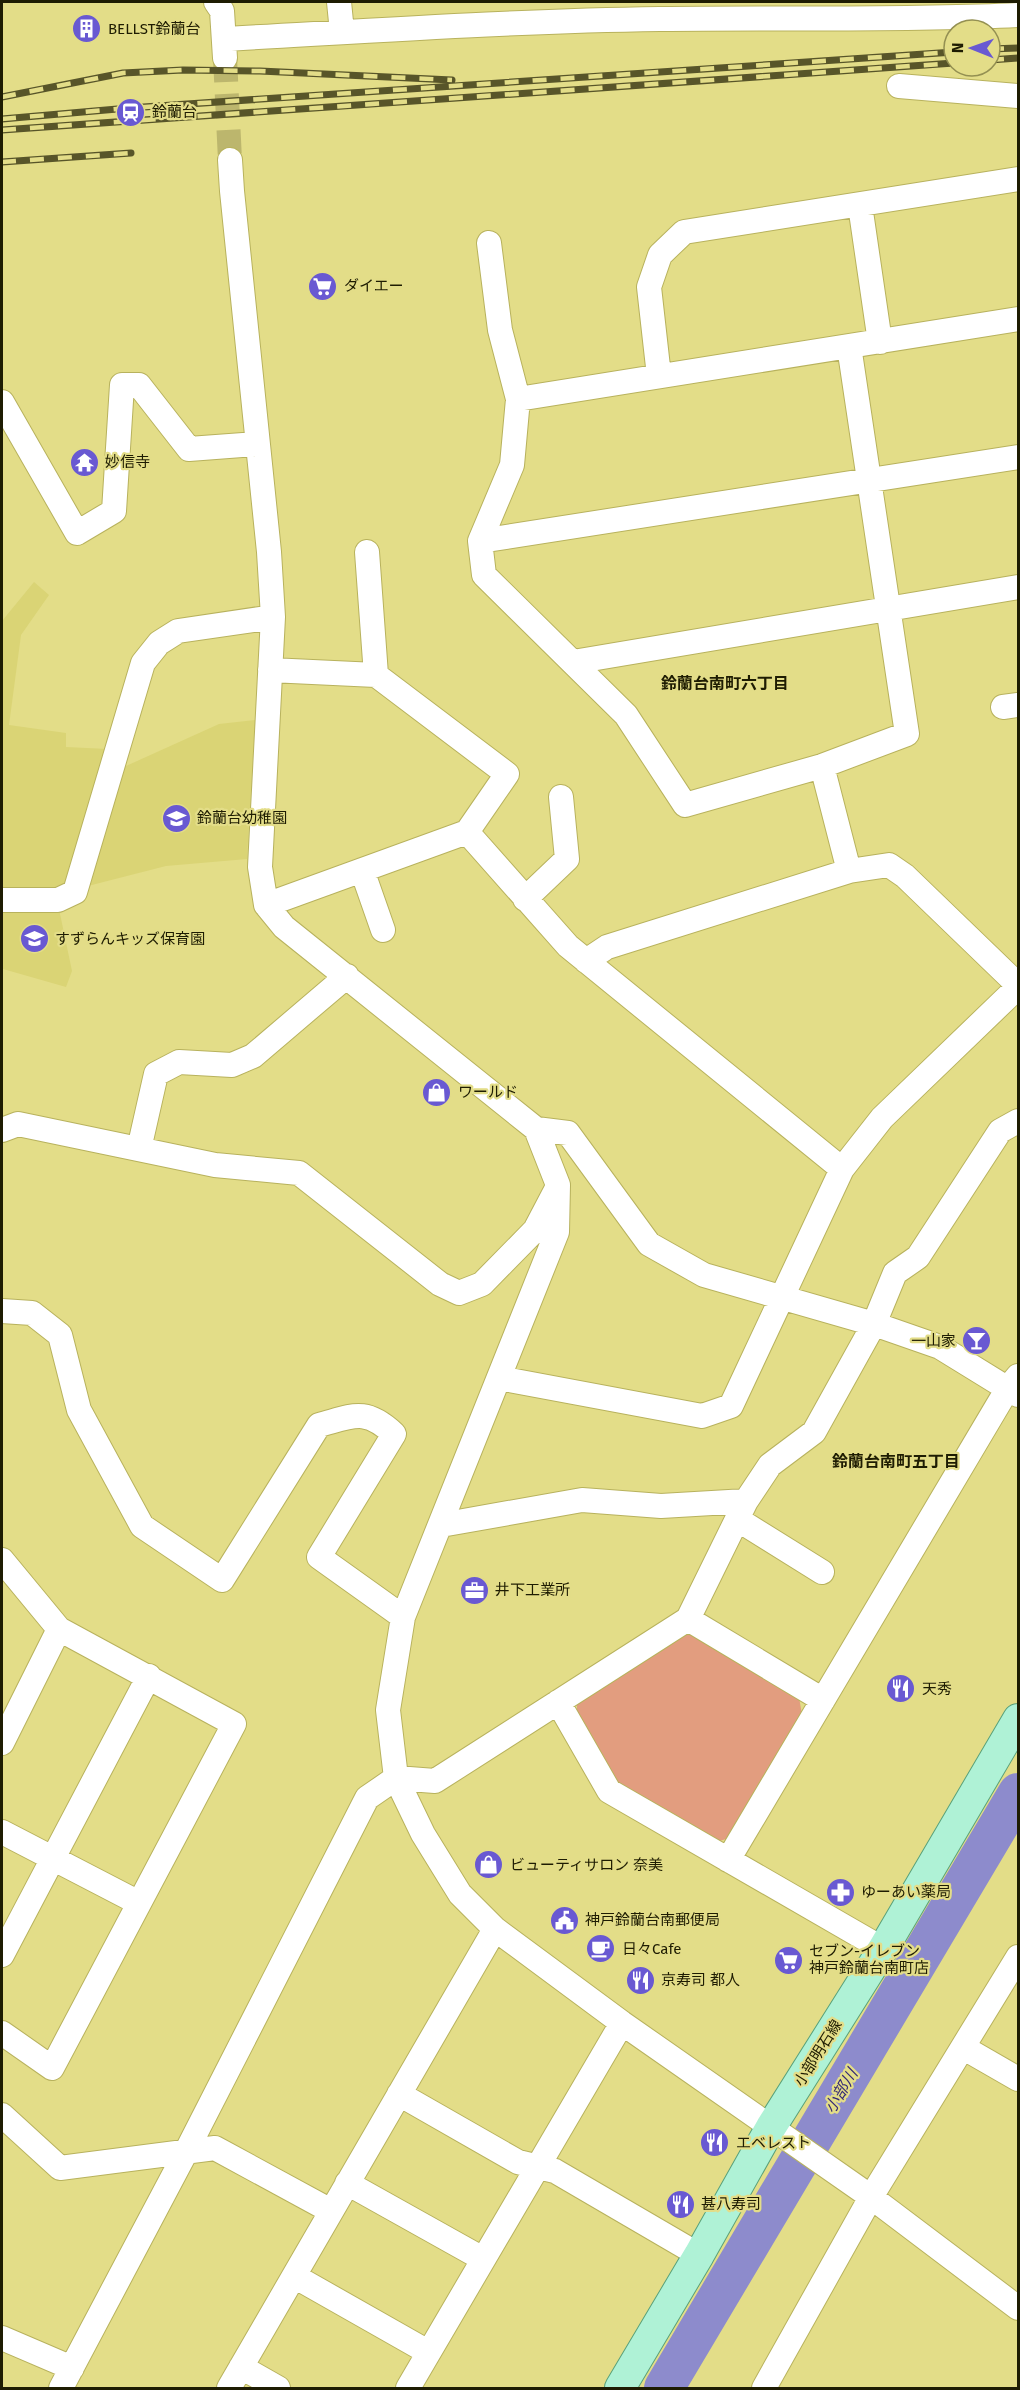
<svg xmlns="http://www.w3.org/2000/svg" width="1020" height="2390" font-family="'Fira Sans','Noto Sans JP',sans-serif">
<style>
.built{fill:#dad475}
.green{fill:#e29d7f}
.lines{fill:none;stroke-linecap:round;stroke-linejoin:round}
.river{stroke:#8d8bcc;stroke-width:40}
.minor-tunnel{stroke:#bcb66d;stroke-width:24;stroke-dasharray:24 12;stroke-linecap:butt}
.minor-casing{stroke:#b8b25d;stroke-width:26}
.major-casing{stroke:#59a17a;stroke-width:32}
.minor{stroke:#fff;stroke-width:24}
.major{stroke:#aff2d6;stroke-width:30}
.rail-casing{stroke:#585529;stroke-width:7}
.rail{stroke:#e3dd88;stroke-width:4.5;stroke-dasharray:14;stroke-linecap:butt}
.labels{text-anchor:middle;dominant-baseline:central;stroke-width:4.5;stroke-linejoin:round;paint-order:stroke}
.poi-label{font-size:15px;fill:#1e1c02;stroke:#e3dd88;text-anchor:start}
.street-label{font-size:15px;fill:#1e1c02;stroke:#e3dd88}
.neighbourhood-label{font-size:16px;font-weight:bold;fill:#1e1c02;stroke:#e3dd88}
.water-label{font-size:16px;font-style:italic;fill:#352976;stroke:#e3dd88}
</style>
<rect width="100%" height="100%" fill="#e3dd88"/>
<path class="built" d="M 34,582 L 49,595 L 21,635 L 9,725 L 66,733 L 66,747 L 108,749 L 68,884 L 57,891 L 2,892 L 2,621 Z
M 255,720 L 247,859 L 166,866 L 84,887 L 114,777 L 126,766 L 219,724 Z
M 3,909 L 59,909 L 72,971 L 66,987 L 3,969 Z"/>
<path class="green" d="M 696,1633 L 798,1691 L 802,1715 L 726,1839 L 713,1843 L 611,1779 L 577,1718 L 577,1702 L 679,1634 Z"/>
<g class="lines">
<path class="river" d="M 664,2388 L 1018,1793"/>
<path class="minor-tunnel" d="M 225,58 L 230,160"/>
<defs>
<path id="minor" d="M 216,2 L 222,11 L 225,58
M 339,2 L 342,32
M 224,39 C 370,31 514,21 660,19 C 779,17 899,21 1018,15
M 899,86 L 1018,96
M 230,160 L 232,191 L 269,552 L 273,617 L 260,867 L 266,905 L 284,927 L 536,1129 L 568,1133 L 649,1244 L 704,1275 L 874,1324 L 940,1347 L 1018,1395
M 860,205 L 880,342
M 489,243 L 500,330 L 518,399 L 512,465 L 480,541 L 484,575 L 626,715 L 685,805 L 822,766 L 907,734 L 849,346
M 659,376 L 649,287 L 660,255 L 684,232 L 1018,179
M 518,399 L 1018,319
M 2,402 L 77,533 L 114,511 L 122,385 L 139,385 L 189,449 L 257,444
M 480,541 L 1018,457
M 367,552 L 376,675
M 573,662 L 1018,587
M 1003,707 L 1018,705
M 822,766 L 849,871
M 467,832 L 568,946 L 842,1169
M 362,870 L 383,930
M 525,899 L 567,859 L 561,797
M 2,900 L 58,900 L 75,892 L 143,663 L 159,643 L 178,631 L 273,617
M 266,905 L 467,832 L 507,774 L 376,675 L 270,670
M 586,961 L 607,947 L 849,871 L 889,865 L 905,876 L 1018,985
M 536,1129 L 558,1185 L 557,1232 L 403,1617 L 388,1710 L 396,1778 L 423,1834 L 460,1894 L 495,1929 L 622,2023 L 871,2197 L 1018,2308
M 2,1130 L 18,1124 L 215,1165 L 299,1173 L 440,1284 L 459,1293 L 482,1284 L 535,1230 L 556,1190
M 139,1149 L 156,1074 L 179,1062 L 232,1065 L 253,1056 L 347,976
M 2,1311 L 32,1313 L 60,1335 L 79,1410 L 142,1526 L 222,1580 L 319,1425 C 353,1416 365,1407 394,1434 L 319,1557 L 403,1617
M 499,1378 L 702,1416 L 731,1406 L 842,1169 L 882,1118 L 1018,987
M 737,1519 L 822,1572
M 441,1525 L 582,1500 L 661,1506 L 746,1501
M 2,1560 L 59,1629 L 234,1724 L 52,2068 L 2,2033
M 688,1619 L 823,1700
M 558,1702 L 609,1791 L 883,1949
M 2,1743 L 59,1629
M 2,1832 L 139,1903
M 728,1860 L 1008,1388 L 1018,1376
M 2,1955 L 149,1676
M 964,2048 L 1018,2079
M 399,2094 L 518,2162 L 555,2171 L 699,2255
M 2,2115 L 60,2168 L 215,2148 L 331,2211
M 347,2183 L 483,2259
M 294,2276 L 428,2352
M 2,2338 L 72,2368
M 241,2367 L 278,2388
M 61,2388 L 187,2150 L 367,1798 L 396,1778 L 435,1781 L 688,1619 L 746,1501 L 770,1465 L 814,1432 L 874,1324 L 895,1273 L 918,1257 L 1000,1131 L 1018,1121
M 229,2388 L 495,1929
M 408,2388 L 622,2023
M 764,2388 L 871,2197 L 1018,1957"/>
<path id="major" d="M 620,2388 L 699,2255 L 771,2127 L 883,1949 L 1018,1719"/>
</defs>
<use href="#minor" class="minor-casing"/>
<use href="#major" class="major-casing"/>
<use href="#minor" class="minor"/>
<use href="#major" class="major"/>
<defs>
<path id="rail" d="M 990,49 L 1018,48
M 990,60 L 1018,58
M 2,97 L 123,73 L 183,70 L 260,71 L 452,80
M 2,119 L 129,108 L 954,52
M 2,130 L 954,63
M 2,162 L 131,153"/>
</defs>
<use href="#rail" class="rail-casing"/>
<use href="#rail" class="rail"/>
</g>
<defs>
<symbol id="building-disc" viewBox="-11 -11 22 22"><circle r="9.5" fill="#6959d2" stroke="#e3dd88"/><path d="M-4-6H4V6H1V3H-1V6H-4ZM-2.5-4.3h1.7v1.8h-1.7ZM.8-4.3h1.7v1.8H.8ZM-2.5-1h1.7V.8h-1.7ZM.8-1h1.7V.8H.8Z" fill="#fff"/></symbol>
<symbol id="station-disc" viewBox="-11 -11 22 22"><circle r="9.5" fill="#6959d2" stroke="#e3dd88"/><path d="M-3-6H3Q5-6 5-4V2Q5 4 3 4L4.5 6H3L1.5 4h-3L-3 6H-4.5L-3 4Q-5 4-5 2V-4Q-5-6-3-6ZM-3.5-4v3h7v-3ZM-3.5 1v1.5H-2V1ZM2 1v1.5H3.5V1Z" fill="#fff"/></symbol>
<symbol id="supermarket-disc" viewBox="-11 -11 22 22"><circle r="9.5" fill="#6959d2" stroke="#e3dd88"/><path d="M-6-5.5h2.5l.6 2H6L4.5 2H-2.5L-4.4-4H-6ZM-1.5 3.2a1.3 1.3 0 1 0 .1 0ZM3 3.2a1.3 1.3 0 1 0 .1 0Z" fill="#fff"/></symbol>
<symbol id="temple-disc" viewBox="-11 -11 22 22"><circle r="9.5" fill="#6959d2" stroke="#e3dd88"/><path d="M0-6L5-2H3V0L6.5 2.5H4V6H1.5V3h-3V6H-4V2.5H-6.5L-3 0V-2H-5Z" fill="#fff"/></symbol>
<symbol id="school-disc" viewBox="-11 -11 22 22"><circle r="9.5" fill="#6959d2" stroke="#e3dd88"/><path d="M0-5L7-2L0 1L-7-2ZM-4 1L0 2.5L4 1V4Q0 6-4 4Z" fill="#fff"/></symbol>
<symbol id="shop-disc" viewBox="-11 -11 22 22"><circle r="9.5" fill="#6959d2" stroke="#e3dd88"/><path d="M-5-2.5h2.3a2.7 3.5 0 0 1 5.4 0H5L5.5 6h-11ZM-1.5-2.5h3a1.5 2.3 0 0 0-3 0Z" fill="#fff"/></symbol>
<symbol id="bar-disc" viewBox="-11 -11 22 22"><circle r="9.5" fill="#6959d2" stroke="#e3dd88"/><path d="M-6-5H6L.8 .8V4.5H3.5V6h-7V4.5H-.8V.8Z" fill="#fff"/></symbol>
<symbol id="office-disc" viewBox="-11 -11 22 22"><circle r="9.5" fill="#6959d2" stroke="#e3dd88"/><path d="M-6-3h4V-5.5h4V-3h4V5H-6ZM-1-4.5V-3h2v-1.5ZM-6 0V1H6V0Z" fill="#fff"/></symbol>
<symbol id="restaurant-disc" viewBox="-11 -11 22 22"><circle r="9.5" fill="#6959d2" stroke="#e3dd88"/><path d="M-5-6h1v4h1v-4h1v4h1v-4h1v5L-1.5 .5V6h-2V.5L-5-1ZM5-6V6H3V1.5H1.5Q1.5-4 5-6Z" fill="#fff"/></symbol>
<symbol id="pharmacy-disc" viewBox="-11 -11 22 22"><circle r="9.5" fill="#6959d2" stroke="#e3dd88"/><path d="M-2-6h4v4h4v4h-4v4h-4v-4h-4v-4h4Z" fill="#fff"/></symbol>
<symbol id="civic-disc" viewBox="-11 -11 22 22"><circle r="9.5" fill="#6959d2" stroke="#e3dd88"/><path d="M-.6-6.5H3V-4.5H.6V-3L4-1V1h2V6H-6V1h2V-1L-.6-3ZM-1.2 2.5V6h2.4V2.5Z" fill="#fff"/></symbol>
<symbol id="cafe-disc" viewBox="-11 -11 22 22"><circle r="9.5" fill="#6959d2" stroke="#e3dd88"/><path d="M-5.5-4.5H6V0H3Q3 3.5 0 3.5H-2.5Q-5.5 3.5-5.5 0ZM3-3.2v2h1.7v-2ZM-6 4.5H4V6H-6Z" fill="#fff"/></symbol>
</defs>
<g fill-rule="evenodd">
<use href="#building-disc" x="70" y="12" width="33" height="33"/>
<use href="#station-disc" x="114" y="96" width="33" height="33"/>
<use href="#supermarket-disc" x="306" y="270" width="33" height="33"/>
<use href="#temple-disc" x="68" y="446" width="33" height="33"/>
<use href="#school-disc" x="160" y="802" width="33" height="33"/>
<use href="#school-disc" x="18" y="922" width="33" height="33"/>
<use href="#shop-disc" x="420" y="1076" width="33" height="33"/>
<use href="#bar-disc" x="960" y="1324" width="33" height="33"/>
<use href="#office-disc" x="458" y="1574" width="33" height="33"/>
<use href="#restaurant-disc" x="884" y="1672" width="33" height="33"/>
<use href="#shop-disc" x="472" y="1848" width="33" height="33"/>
<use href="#pharmacy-disc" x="824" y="1876" width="33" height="33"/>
<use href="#civic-disc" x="548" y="1904" width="33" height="33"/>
<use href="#cafe-disc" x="584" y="1932" width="33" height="33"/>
<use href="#supermarket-disc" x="772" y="1944" width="33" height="33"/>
<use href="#restaurant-disc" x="624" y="1964" width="33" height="33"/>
<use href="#restaurant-disc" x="698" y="2126" width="33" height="33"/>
<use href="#restaurant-disc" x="664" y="2188" width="33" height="33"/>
</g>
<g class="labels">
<g class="poi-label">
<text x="108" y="29">BELLST鈴蘭台</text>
<text x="152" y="112">鈴蘭台</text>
<text x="344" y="286">ダイエー</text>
<text x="105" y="462">妙信寺</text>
<text x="197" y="818">鈴蘭台幼稚園</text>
<text x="55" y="939">すずらんキッズ保育園</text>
<text x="458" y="1092">ワールド</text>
<text x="956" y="1341" text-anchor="end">一山家</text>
<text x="495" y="1590">井下工業所</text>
<text x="922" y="1689">天秀</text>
<text x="510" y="1865">ビューティサロン 奈美</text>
<text x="861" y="1892">ゆーあい薬局</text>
<text x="585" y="1920">神戸鈴蘭台南郵便局</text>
<text x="622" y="1949">日々Cafe</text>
<text x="809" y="1951">セブン-イレブン<tspan x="809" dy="17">神戸鈴蘭台南町店</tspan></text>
<text x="661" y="1980">京寿司 都人</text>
<text x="736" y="2143">エベレスト</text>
<text x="701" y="2204">甚八寿司</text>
</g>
<g class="street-label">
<text transform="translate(818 2053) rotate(-58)">小部明石線</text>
</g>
<g class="neighbourhood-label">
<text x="725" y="683">鈴蘭台南町六丁目</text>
<text x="896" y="1461">鈴蘭台南町五丁目</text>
</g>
<g class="water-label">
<text transform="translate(841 2091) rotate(-59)">小部川</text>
</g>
</g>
<rect width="1020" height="2390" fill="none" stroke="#1e1c02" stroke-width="6"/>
<g transform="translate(972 48) rotate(271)"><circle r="28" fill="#e3dd88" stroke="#949052" stroke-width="1.5"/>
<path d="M0-4.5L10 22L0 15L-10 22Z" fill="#6959d2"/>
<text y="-9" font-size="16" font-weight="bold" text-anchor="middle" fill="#1e1c02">N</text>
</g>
</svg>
